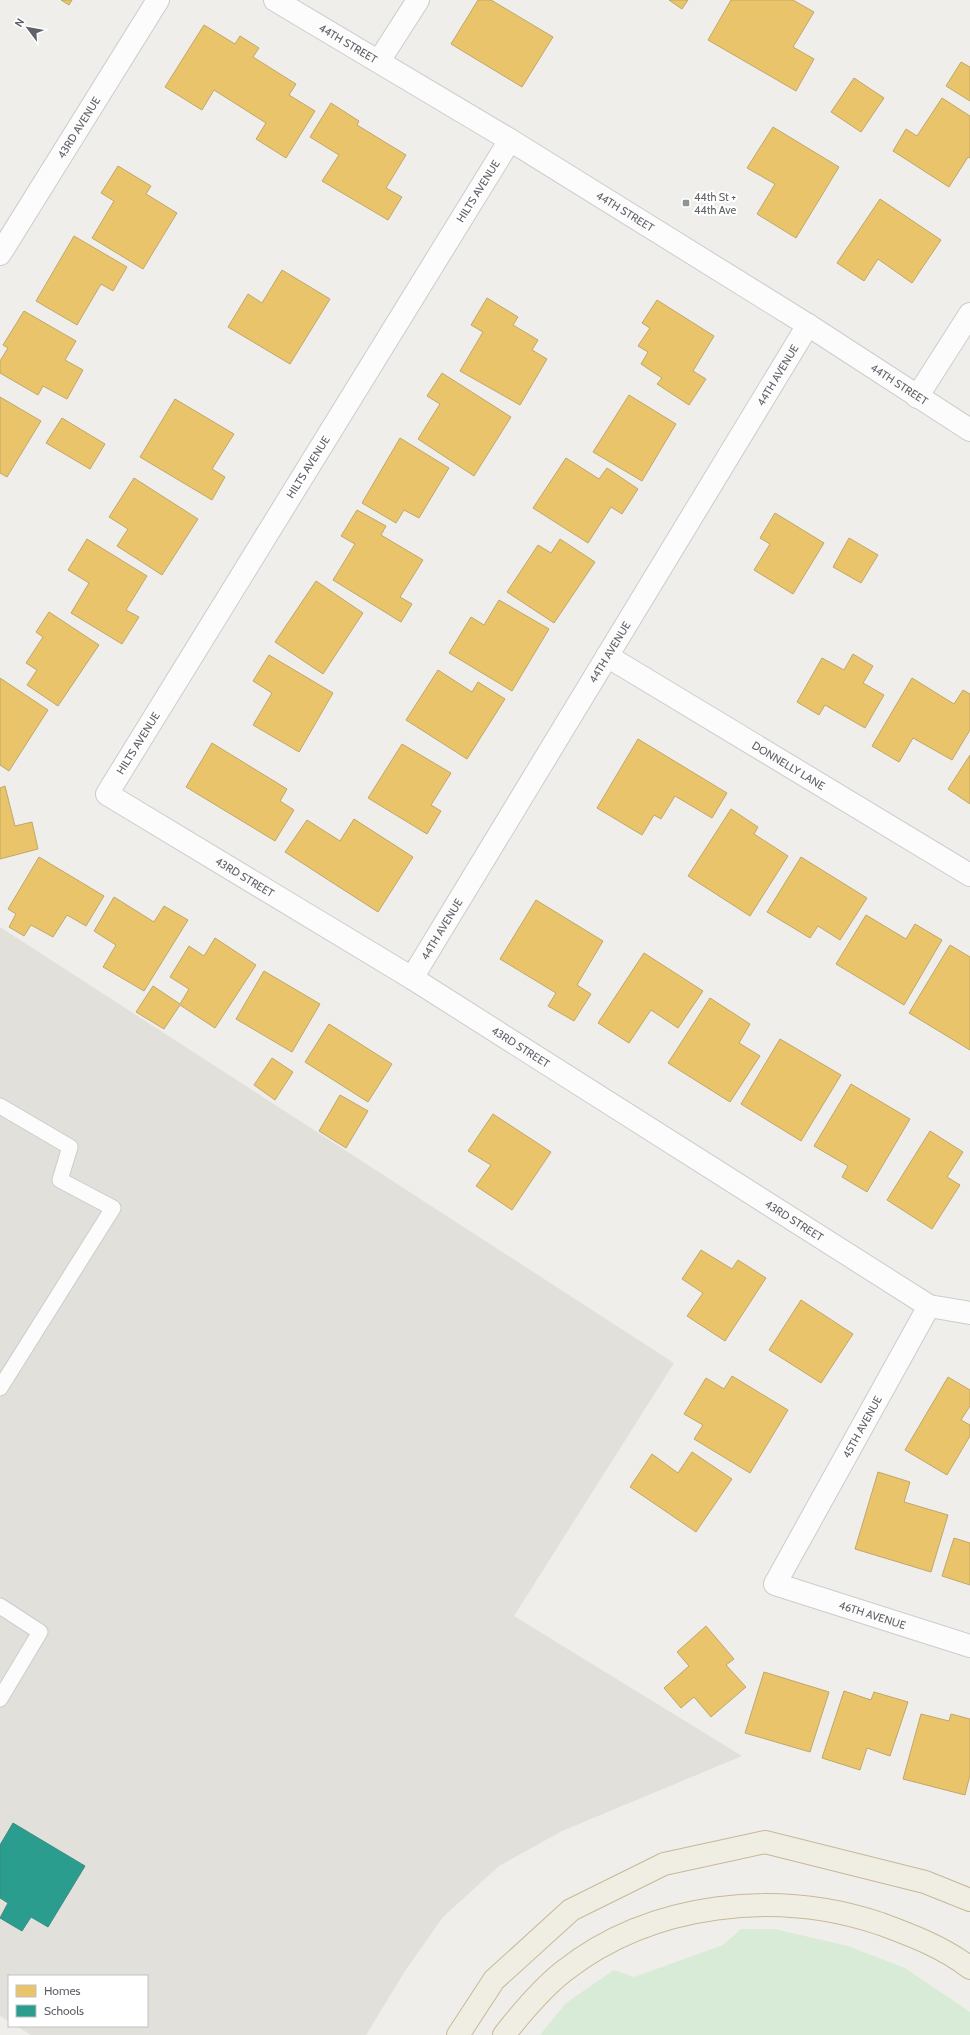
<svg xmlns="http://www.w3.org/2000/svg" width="970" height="2035" font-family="Cabin,sans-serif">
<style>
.education{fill:#e2e0da}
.green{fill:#d8ebd6}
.homes{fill:#e9c46a;stroke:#c0a769}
.schools{fill:#2a9d8f;stroke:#3a8c83}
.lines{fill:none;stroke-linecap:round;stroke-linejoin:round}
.service-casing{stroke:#cbcccc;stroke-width:17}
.minor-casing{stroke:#cbcccc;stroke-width:24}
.tertiary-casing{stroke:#cbcccc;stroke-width:24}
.motorway-casing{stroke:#c8b996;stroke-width:24}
.service{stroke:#fdfcfc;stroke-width:15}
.minor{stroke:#fdfcfc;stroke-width:22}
.tertiary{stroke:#fdfcfc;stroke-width:22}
.motorway{stroke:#f0ede3;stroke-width:22}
.poi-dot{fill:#919496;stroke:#fff;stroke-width:1.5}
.labels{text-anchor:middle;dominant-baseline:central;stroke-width:4;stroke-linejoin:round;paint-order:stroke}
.street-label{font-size:11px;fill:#5f6368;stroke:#fff}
.poi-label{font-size:11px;fill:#5f6368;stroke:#fff;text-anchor:start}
</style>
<rect width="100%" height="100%" fill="#efeeea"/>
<path class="education" d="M 0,927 L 674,1363 L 514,1616 L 742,1756 L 562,1831 L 499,1866 L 443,1917 L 405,1971 L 366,2035 L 31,2035 L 16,2026 L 147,2026 L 147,1976 L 9,1976 L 9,2021 L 0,2016 Z"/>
<path class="green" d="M 741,1929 L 774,1929 L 848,1946 L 905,1968 L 970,2012 L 970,2035 L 540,2035 L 566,2003 L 614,1970 L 634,1977 L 723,1945 Z"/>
<path class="homes" d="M 61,0 L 72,0 L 69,5 Z
M 478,0 L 491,0 L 553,37 L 522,87 L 451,44 Z
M 669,0 L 688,0 L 682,9 Z
M 731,0 L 793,0 L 814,12 L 793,47 L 814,59 L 796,91 L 708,40 Z
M 204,25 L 235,44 L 240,36 L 259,48 L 253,57 L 296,84 L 289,95 L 315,111 L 286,158 L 256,139 L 266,123 L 214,90 L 202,110 L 165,87 Z
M 961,62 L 970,67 L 970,101 L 946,86 Z
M 854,78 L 884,98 L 861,132 L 831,112 Z
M 942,98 L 970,116 L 970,158 L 968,157 L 949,187 L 893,151 L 906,129 L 917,136 Z
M 331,103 L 359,121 L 357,125 L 406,155 L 386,188 L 402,197 L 388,220 L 322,181 L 339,155 L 310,137 Z
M 773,127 L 839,167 L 796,238 L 757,214 L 775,184 L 747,168 Z
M 118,166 L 151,186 L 146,194 L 177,213 L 143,269 L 92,238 L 114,201 L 101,193 Z
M 880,199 L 941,240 L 912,283 L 878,259 L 864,281 L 837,263 Z
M 74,236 L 127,267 L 113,291 L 101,284 L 77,325 L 36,301 Z
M 282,270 L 330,299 L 290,364 L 228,327 L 248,294 L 262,303 Z
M 487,298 L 518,317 L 513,325 L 538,340 L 532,350 L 547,359 L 520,405 L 460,371 L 483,332 L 471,325 Z
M 657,300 L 714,336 L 693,371 L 706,379 L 689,405 L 657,384 L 662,378 L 641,364 L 648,352 L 638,346 L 650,328 L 642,323 Z
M 24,311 L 76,341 L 65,360 L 83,370 L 67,399 L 43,386 L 38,395 L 0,373 L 0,361 L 8,348 L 3,345 Z
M 442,373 L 511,417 L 474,476 L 418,439 L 440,404 L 427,396 Z
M 629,395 L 676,424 L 642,481 L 593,452 Z
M 0,397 L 41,421 L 7,477 L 0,473 Z
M 175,399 L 234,434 L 212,469 L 225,477 L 212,500 L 140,457 Z
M 62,418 L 105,444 L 90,469 L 46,443 Z
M 400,438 L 449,468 L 419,518 L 404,510 L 396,523 L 362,503 Z
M 566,458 L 599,479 L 607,468 L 638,489 L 622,514 L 611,507 L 588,543 L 533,508 Z
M 134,478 L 198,519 L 162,575 L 117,546 L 128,529 L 109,517 Z
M 357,510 L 386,526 L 381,535 L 423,560 L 400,597 L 412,604 L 401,622 L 333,580 L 355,544 L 341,536 Z
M 775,513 L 824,543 L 793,594 L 754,570 L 770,544 L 760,538 Z
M 849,538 L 878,555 L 861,583 L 833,567 Z
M 87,539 L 147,576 L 126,610 L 139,617 L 122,644 L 71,613 L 89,583 L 68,570 Z
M 560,539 L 595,562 L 554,623 L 507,592 L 538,545 L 551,553 Z
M 316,581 L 363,613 L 323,674 L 275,642 Z
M 499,600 L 549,629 L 512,691 L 449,653 L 471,617 L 484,625 Z
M 49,612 L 99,645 L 58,706 L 27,685 L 37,670 L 26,663 L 43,637 L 36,632 Z
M 853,654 L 873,666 L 863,683 L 884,695 L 865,728 L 825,705 L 819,715 L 797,702 L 822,658 L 844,670 Z
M 269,655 L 333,693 L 299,752 L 253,725 L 272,693 L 253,681 Z
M 438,670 L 472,692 L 478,682 L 505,699 L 467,759 L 406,720 Z
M 0,678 L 48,710 L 9,771 L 0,765 Z
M 912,678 L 954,704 L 963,690 L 970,694 L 970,730 L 952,760 L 913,738 L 899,762 L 872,746 Z
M 638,739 L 727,793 L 712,818 L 675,796 L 661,819 L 654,815 L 642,835 L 597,808 Z
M 212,743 L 287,789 L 280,801 L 294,810 L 275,841 L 186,787 Z
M 402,744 L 451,773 L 431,805 L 441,811 L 427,834 L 368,798 Z
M 970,755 L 970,804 L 948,789 Z
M 5,786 L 15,826 L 32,822 L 38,849 L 0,859 L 0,788 Z
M 731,809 L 758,827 L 754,834 L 788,856 L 750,916 L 688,876 Z
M 354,819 L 413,857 L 378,912 L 285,852 L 307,820 L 340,841 Z
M 39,857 L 104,896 L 86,926 L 67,915 L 53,937 L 31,925 L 24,936 L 9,927 L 16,914 L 8,909 Z
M 801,857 L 867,898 L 840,940 L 818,926 L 810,938 L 767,912 Z
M 114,897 L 154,922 L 164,906 L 188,920 L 144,991 L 103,967 L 116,945 L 94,931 Z
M 536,900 L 603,941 L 577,985 L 591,994 L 574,1021 L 548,1006 L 556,993 L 500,959 Z
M 866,915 L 906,939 L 915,924 L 942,940 L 904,1005 L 836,964 Z
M 215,938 L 256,965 L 215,1028 L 180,1005 L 164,1029 L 136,1012 L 153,986 L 180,1004 L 189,989 L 170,977 L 189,946 L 204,956 Z
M 950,945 L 970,957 L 970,1050 L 909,1013 Z
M 644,953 L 703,991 L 678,1028 L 651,1010 L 629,1043 L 598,1023 Z
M 264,971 L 320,1004 L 292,1052 L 236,1019 Z
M 710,998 L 750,1024 L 739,1043 L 760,1056 L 730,1102 L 668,1063 Z
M 329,1024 L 392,1064 L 368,1102 L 305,1062 Z
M 780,1039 L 841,1075 L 801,1141 L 741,1104 Z
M 272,1058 L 293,1072 L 275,1100 L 254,1085 Z
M 851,1084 L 910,1119 L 867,1192 L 842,1177 L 848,1166 L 814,1146 Z
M 340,1095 L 368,1111 L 346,1148 L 319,1131 Z
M 493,1114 L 551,1152 L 512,1210 L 476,1186 L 491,1165 L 468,1151 Z
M 930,1131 L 963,1152 L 947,1177 L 960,1185 L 932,1229 L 887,1200 Z
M 701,1250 L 732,1269 L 738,1260 L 766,1278 L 725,1341 L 687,1316 L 703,1293 L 682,1279 Z
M 801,1300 L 853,1334 L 821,1383 L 769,1350 Z
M 732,1376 L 788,1410 L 750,1473 L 694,1439 L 703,1425 L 684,1414 L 706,1378 L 724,1389 Z
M 948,1377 L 970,1390 L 970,1406 L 961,1420 L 970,1425 L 970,1436 L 947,1475 L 905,1450 Z
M 692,1452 L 732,1479 L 696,1532 L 630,1487 L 652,1454 L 678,1473 Z
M 878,1472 L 910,1482 L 904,1502 L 948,1515 L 931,1572 L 855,1549 Z
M 954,1538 L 970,1543 L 970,1585 L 942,1576 Z
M 706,1626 L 734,1659 L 726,1665 L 746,1687 L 711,1717 L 694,1697 L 681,1708 L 664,1688 L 689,1666 L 677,1652 Z
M 764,1672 L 829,1692 L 810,1752 L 745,1733 Z
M 844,1691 L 871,1700 L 874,1692 L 908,1702 L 890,1756 L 867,1748 L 860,1770 L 822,1758 Z
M 921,1714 L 949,1721 L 951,1714 L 970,1719 L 970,1775 L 965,1795 L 903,1779 Z"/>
<path class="schools" d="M 13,1823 L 85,1866 L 48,1927 L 31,1917 L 22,1931 L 0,1918 L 8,1903 L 0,1898 L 0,1845 Z"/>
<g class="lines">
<defs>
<path id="service" d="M 0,1106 L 70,1147 L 60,1180 L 113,1208 L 0,1388
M 0,1606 L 40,1632 L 0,1699"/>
<g id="minor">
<path d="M 379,61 L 418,0"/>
<path id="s1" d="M 510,140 L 107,794 L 412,978 L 929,1306 L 970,1313"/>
<path id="s2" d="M 0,254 L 158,0"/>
<path d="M 917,397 L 970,314"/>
<path id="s3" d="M 607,656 L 970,875"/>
<path id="s4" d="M 412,978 L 808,325"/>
<path id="s5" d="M 929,1306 L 775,1584 L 970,1646"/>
</g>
<g id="tertiary">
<path id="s6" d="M 275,0 L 510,140 L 808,325 L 970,430"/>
</g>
<path id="motorway" d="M 458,2035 L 494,1980 L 571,1910 L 664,1864 L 765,1842 L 925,1882 L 970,1900
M 504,2035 C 522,2012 541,1989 564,1971 C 652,1902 777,1889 881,1924 C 911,1935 945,1948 970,1968"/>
</defs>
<use href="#service" class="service-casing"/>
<use href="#minor" class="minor-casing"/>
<use href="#tertiary" class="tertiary-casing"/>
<use href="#motorway" class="motorway-casing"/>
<use href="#service" class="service"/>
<use href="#minor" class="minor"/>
<use href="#tertiary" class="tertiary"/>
<use href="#motorway" class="motorway"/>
</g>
<rect class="poi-dot" x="682" y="199" width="8" height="8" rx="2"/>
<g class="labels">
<g class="street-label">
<text stroke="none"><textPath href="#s6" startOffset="85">44TH STREET</textPath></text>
<text stroke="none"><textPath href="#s2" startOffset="149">43RD AVENUE</textPath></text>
<text transform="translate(478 191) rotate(-58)">HILTS AVENUE</text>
<text stroke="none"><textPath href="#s6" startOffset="409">44TH STREET</textPath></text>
<text stroke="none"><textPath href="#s4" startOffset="705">44TH AVENUE</textPath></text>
<text stroke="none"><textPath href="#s6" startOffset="733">44TH STREET</textPath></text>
<text transform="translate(308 467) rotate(-58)">HILTS AVENUE</text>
<text stroke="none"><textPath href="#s4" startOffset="381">44TH AVENUE</textPath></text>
<text transform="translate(138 743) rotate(-58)">HILTS AVENUE</text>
<text stroke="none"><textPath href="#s3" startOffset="212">DONNELLY LANE</textPath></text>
<text stroke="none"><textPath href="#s1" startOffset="929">43RD STREET</textPath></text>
<text stroke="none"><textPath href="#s4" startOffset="57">44TH AVENUE</textPath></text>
<text stroke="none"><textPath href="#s1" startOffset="1253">43RD STREET</textPath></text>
<text stroke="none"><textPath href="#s1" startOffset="1577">43RD STREET</textPath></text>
<text transform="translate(862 1427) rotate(-61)">45TH AVENUE</text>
<text stroke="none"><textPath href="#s5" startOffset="420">46TH AVENUE</textPath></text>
</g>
<g class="poi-label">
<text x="694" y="197">44th St +<tspan x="694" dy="13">44th Ave</tspan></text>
</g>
</g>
<rect x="8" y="1975" width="140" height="52" fill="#ffffff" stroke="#bfc1c3"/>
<rect x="16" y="1985" width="20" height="12" fill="#e9c46a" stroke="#bfc1c3"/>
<text x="44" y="1995" font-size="12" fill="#5f6368">Homes</text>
<rect x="16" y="2005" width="20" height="12" fill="#2a9d8f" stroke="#bfc1c3"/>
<text x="44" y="2015" font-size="12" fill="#5f6368">Schools</text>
<g transform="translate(28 28) rotate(302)" stroke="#ffffff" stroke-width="3" paint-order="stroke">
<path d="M0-3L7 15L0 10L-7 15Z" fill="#5f6368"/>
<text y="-6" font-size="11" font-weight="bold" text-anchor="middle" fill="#5f6368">N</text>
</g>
</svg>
